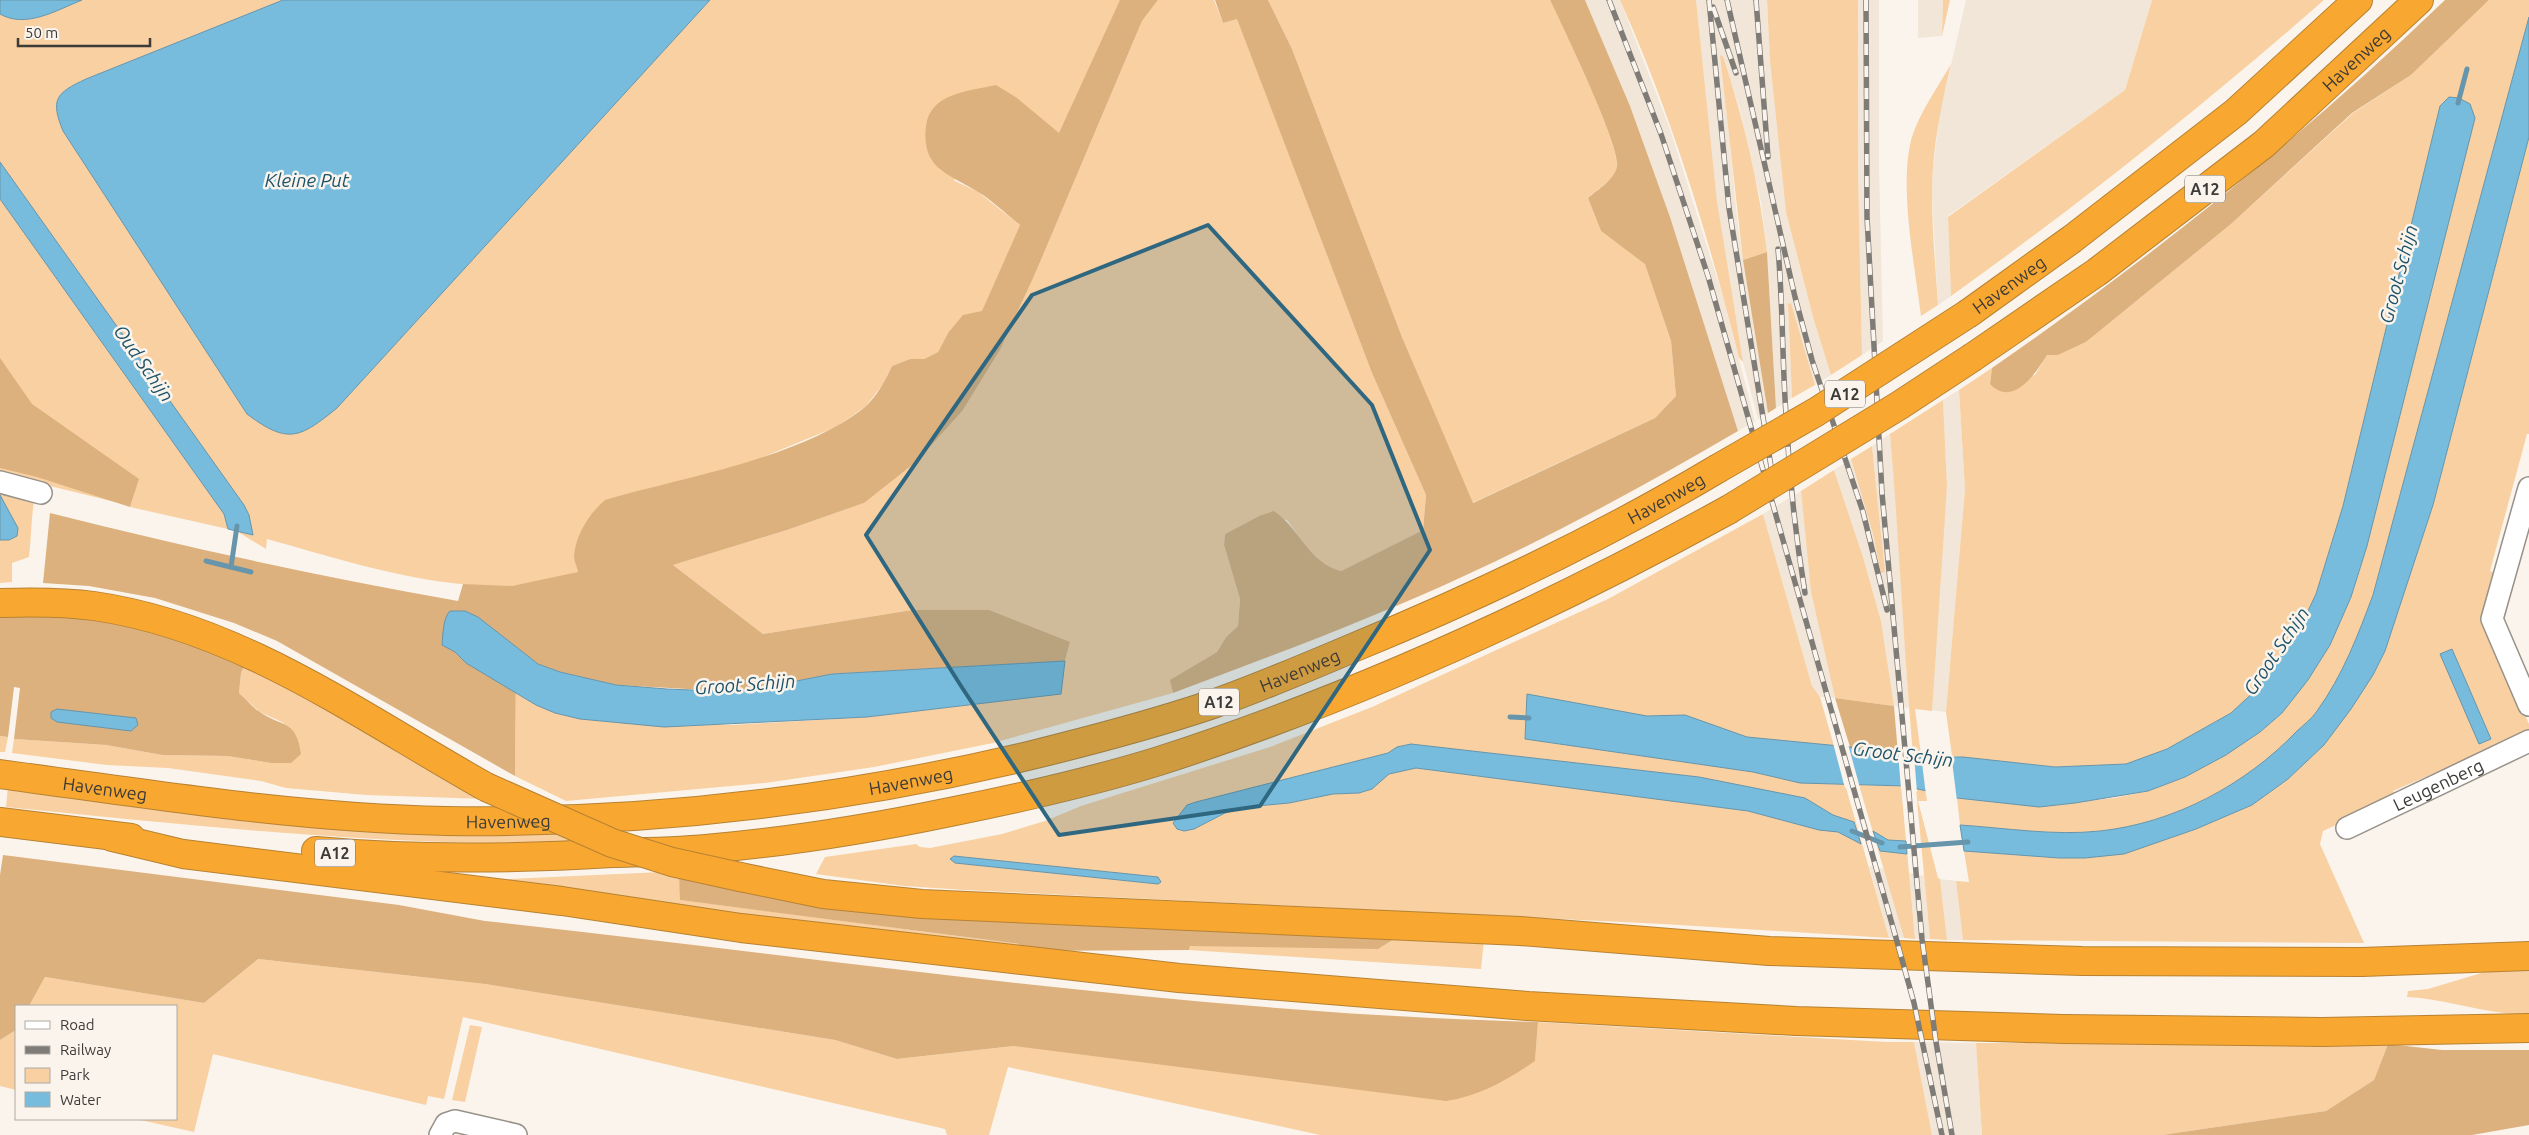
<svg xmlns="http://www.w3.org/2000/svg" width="2529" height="1135" font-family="Ubuntu,sans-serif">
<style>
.built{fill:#f1e6d8}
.green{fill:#f8d0a1}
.forest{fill:#dcb17e}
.water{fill:#78bcdd;stroke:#6695ac}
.pier{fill:#faf4ec}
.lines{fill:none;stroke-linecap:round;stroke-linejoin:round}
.stream{stroke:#6695ac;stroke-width:5}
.street-casing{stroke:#97918a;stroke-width:24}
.highway-casing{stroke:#b78233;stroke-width:30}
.street{stroke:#fff;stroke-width:21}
.highway{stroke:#f8a830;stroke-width:28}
.rail-casing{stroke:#7f7b77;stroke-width:5.5}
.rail{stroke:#faf4ec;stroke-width:4;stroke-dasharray:11;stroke-linecap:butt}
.highway-bridge-casing{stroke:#b78233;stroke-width:30;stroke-linecap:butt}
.highway-bridge{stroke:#f8a830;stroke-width:28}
.marked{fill:#2f6781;fill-opacity:0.2;stroke:#2f6781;stroke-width:4;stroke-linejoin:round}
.labels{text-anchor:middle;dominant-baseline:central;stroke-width:5;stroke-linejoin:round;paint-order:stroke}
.shield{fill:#faf4ec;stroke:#76726e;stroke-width:1}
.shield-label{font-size:16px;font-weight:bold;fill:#3d3b38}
.street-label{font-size:18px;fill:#3d3b38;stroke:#faf4ec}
.water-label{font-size:19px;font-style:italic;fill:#1d536a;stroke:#faf4ec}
</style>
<rect width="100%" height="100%" fill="#faf4ec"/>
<path class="built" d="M 1585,0 L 1620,0 L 1670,129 L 1723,297 L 1755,421 L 1738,431 L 1670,217 L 1630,106 Z
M 1696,0 L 1767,0 L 1770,61 L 1786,212 L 1813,317 L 1831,375 L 1815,385 L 1791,304 L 1788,304 L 1792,398 L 1776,408 L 1767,252 L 1761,202 L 1739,107 L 1723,56 L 1721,55 L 1738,227 L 1768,413 L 1758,419 L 1743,362 L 1728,277 L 1717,201 Z
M 1858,0 L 1879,0 L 1879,166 L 1883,341 L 1862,355 L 1858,172 Z
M 1918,0 L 1943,0 L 1942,36 L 1918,38 Z
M 1966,0 L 2152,0 L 2125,90 L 1948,216 L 1951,296 L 1938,305 L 1932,195 L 1933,167 L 1940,113 Z
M 1959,390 L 1965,489 L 1946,712 L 1928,710 L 1947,486 L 1943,400 Z
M 1890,434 L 1897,515 L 1909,708 L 1894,706 L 1881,621 L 1863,557 L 1834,470 L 1851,459 L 1873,534 L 1881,573 L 1881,531 L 1872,446 Z
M 1801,491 L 1811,592 L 1835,698 L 1820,697 L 1812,686 L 1763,514 Z
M 1869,866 L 1885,869 L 1904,938 L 1889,938 Z
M 1909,873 L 1924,876 L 1930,939 L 1915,939 Z
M 1940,879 L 1956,881 L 1963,940 L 1947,940 Z
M 1914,1042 L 1976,1043 L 1982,1135 L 1932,1135 Z"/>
<path class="green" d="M 82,0 L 283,0 L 86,79 C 56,93 50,99 63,131 L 247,414 L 337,408 L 710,0 L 1143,0 L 1069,150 L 953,180 L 978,192 L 1020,225 L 982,312 L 948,333 L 938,352 L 924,359 L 910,359 L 892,366 L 883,384 L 866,406 L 836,427 L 768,455 L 574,557 L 578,572 C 557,578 533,586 510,586 C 427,588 346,561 267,539 L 266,549 L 238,532 L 0,162 L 0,14 C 26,29 57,10 82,0 Z
M 1158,0 L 1214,0 L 1223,23 L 1237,18 L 1372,373 L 1426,495 L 1423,530 L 1341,571 C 1315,565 1302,540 1287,520 L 1259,516 L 1225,534 L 1224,545 L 1240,599 L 1238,626 L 1226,637 L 1217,652 L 1171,680 L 1173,693 L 993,743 L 874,767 L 765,783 L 566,801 L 515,776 L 516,693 L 555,713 L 580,719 L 731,725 L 867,717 L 1061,694 L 1065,661 L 1070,642 L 912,610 L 763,634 L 673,565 L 787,530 L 864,503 L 963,410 L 1000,350 L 1035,274 L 1142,21 Z
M 1268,0 L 1550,0 C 1562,24 1621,147 1617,168 C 1614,180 1597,189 1588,198 L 1601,231 L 1645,263 L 1671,341 L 1676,396 L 1655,418 L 1472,503 L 1402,337 L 1292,49 Z
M 1620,0 L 1696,0 L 1717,201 L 1743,362 L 1739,358 C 1709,238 1671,113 1620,0 Z
M 1767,0 L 1858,0 L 1858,172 L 1862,355 L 1831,375 L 1813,317 L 1786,212 L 1770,61 Z
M 1943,0 L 1950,0 L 1942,36 Z
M 2152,0 L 2324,0 C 2204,105 2080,204 1951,296 L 1948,217 L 2125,90 Z
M 2489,0 L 2529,0 L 2529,17 L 2373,595 C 2358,635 2343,675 2317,711 C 2312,719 2303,725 2296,732 C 2245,785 2174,823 2100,831 C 2054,836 2006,828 1960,825 L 1957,798 L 2039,806 L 2114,798 L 2148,791 L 2185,777 L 2244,743 L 2260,732 L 2282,713 L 2308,680 L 2330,645 L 2351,597 L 2367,546 L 2449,97 L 2440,107 L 2343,506 L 2316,594 L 2298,632 L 2258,688 L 2231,713 L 2168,749 L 2126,764 L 2055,767 L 1952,756 L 1946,712 L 1965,489 L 1959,390 L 1992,368 L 1990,384 L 2035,375 L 2047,355 L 2058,355 L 2086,342 L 2231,224 L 2353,113 L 2411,75 Z
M 1720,55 L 1723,56 C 1744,121 1759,184 1767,252 L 1743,260 Z
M 1951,64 C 1943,98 1936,131 1933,166 C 1930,212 1935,259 1938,305 L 1921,316 C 1915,267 1900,192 1910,145 C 1916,117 1937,89 1951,64 Z
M 2529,137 L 2529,434 L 2527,434 L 2490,571 L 2496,573 L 2483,621 L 2529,724 L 2529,732 L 2393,791 L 2396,797 L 2323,831 L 2320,844 L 2364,943 L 1963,940 L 1956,881 L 1969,882 L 1964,851 L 2059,858 L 2085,858 L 2162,840 L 2196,829 L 2252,805 L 2288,779 L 2324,745 L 2373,675 L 2385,651 L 2433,505 Z
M 0,199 L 224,514 L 228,529 L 130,507 L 139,478 L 123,504 L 38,483 C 31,505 32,532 29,557 L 12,563 L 12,582 L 0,583 Z
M 1791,303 L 1815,385 L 1792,398 L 1788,304 Z
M 1943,400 L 1947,486 L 1932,711 L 1915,709 L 1927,801 L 1918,801 L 1938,878 L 1940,879 L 1947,940 L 1930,939 C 1923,862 1915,784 1909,706 C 1902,615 1898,524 1890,434 Z
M 1872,446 L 1885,572 L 1881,573 L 1873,534 L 1851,459 Z
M 1834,470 L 1863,557 L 1881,621 L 1894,706 L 1835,698 L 1811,592 L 1801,491 Z
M 1763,514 L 1812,686 L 1820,697 L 1889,938 L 1663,924 L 965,890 L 904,886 L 816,874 L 825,857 L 916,844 L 920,847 L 930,848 L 1002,834 L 1045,821 L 1081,806 L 1270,747 L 1372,707 L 1608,599 Z
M 247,660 L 486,799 L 366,795 L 286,788 L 261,781 L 168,768 L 107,765 L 12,753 L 14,739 L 106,745 L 162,755 L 227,756 L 271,763 L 284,723 L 260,712 L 239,693 L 241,673 Z
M 0,736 L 8,737 L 5,752 L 0,752 Z
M 1859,785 L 1901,786 L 1915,939 L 1904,938 Z
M 8,786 L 557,833 L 582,843 C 389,847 198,826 6,807 Z
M 662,872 L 679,875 L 681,900 L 1019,944 L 1017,951 L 731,918 L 508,883 L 509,879 Z
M 1397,937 L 1484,939 L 1481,969 L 1189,950 L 1190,946 Z
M 258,959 L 485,984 L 835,1040 L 897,1059 L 1014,1046 L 1535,1061 L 1538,1022 L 1886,1042 L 1914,1042 L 1932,1135 L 1320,1135 L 1008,1067 L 989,1135 L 947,1135 L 945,1129 L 463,1017 L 444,1099 L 428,1096 L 426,1105 L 213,1054 L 194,1132 L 136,1119 L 176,1119 L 176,1006 L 29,1006 L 45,977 L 204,1003 Z
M 2498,968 L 2529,968 L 2529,1014 C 2487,1015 2448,999 2407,997 L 2408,991 L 2428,989 Z
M 470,1025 L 482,1027 L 465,1102 L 452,1100 Z
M 16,1030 L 16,1090 L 0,1086 L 0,1040 Z
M 1976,1043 L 1999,1043 L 2388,1044 L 2374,1080 L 2326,1111 L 2162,1135 L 1982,1135 Z"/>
<path class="forest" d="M 1120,0 L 1158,0 L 1142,21 L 1035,274 L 1000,350 L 963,410 L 917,461 L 864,503 L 787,530 L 673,565 L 763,634 L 912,610 L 989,610 L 1070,642 L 1065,661 L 832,674 L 741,692 L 616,685 L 560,672 L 538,664 L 519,650 L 516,671 L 515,776 L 277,641 L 234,623 L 155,598 L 89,586 L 43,583 L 50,513 C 185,547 321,577 458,601 L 463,584 L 512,586 L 578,572 C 577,567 574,561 574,556 C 576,534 589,514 605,500 C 683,477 802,458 865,407 C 877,396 885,381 892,366 L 910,359 L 924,359 L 938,352 L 948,333 L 963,315 L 982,311 L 1020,225 C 1006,214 993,201 978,192 C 948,173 921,169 926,126 C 930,93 969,91 996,85 L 1017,98 L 1059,133 Z
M 1215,0 L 1268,0 L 1292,49 L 1402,337 L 1473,503 L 1655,418 L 1676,396 L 1671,341 L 1645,264 L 1601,231 L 1588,198 C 1597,190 1614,180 1617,167 C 1621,147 1562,25 1550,0 L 1585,0 L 1630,106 L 1670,217 L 1738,431 C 1649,483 1558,533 1464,576 C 1369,620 1271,656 1173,693 L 1170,680 L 1217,652 L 1226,637 L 1238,626 L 1240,599 L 1224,545 L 1225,534 L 1259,516 L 1274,511 C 1299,528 1310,564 1341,571 L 1423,530 L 1426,495 L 1372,373 L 1237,19 L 1223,23 Z
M 2445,0 L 2489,0 L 2411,75 L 2352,113 L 2231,224 L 2086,342 L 2058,355 L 2047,355 C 2036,373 2013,408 1990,384 L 1992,368 C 2152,257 2305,135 2445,0 Z
M 1767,252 L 1776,408 L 1768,413 L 1743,260 Z
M 0,358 L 32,404 L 139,479 L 130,507 L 37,477 L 0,468 Z
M 0,615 L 82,615 L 133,623 L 247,660 L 241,673 L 239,693 C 246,699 252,707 260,712 C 283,728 296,719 301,754 L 291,763 L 271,763 L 227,756 L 162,755 L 106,745 L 14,739 L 20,688 L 14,687 L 8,737 L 0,736 Z
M 1835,698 L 1894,706 L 1898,754 L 1850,747 Z
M 3,855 L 399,905 L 485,921 C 836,959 1185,1013 1538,1022 L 1535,1061 C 1507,1080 1480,1096 1446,1101 L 1014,1046 L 897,1059 L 835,1040 L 485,984 L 258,959 L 204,1003 L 45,977 L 29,1006 L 16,1006 L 16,1030 L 0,1040 L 0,875 Z
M 679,875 L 1397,937 L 1378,949 L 1190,946 L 1189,950 L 1017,951 L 1019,944 L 680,900 Z
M 2388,1044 L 2442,1050 L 2529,1050 L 2529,1125 L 2472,1135 L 2162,1135 L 2326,1111 L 2374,1080 Z"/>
<path class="water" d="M 0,0 L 82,0 C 57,10 26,29 0,14 Z
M 283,0 L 710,0 L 337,408 C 300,438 288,445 247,414 L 63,131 C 50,99 56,93 86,79 Z
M 2529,17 L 2529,137 L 2433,505 L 2385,651 L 2373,675 L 2351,709 L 2324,745 L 2288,779 L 2252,805 L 2196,829 L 2124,854 L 2085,858 L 2059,858 L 1964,851 L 1960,825 C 2006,828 2054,836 2100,831 C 2174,823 2245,785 2296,732 C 2303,725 2312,719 2317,711 C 2343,675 2358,635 2373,595 Z
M 2449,97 L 2459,98 L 2470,104 L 2475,118 L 2367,546 L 2351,597 L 2330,645 L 2308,680 L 2282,713 L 2260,732 L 2226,755 L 2185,777 L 2148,791 L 2075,803 L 2039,807 L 1957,798 L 1905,786 L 1800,783 L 1753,772 L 1525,739 L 1527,694 L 1647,716 L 1685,715 L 1747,737 L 1850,747 L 1914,757 L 1963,757 L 2055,767 L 2126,764 L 2167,749 L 2231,713 L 2258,688 L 2298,632 L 2316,594 L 2343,506 L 2440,106 Z
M 0,162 L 244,505 L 249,515 L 253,535 L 228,529 L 224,514 L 0,199 Z
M 0,495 L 18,528 L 17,536 L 9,540 L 0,540 Z
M 450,611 L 465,611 L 478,617 L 538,664 L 560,672 L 616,685 L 667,689 L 741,692 L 832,674 L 1065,661 L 1061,694 L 867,717 L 664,727 L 580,719 L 555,713 L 536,705 L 466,663 L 455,652 L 442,645 C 443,634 443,618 450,611 Z
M 2452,649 L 2491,739 L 2479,744 L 2440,654 Z
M 57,709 L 136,718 L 138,725 L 131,731 L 57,722 L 51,718 L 51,712 Z
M 1411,744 L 1699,777 L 1805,798 L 1833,815 L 1854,822 L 1861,844 L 1838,832 L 1819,830 L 1748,811 L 1416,768 L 1389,774 L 1372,789 L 1359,793 L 1333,794 L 1289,803 L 1246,807 L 1225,813 L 1194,829 L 1184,831 L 1177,829 L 1173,823 L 1187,805 L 1196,802 L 1388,753 L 1397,747 Z
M 1873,831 L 1888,840 L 1906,841 L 1907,854 L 1880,851 Z
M 954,856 L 1158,877 L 1161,882 L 1158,884 L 955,863 L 950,859 Z"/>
<path class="pier" d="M 1833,743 L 1848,744 L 1860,788 L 1845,788 Z
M 1898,752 L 1914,755 L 1917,792 L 1901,789 Z
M 1951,753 L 1957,801 L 1926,795 L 1921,755 Z"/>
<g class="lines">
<path class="stream" d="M 2458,103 L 2467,69
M 206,561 L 251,572
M 231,567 L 237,526
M 1510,717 L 1529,718
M 1852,831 L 1882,843
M 1900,847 L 1968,842"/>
<defs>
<g id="street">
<path d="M 0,482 L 41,493"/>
<path d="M 2529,488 L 2492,619 L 2529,705"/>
<path id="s1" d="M 2347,828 L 2529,741"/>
<path d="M 440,1135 L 446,1124 L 455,1121 L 516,1135"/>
</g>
<g id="highway">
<path id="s2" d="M 1969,313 L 2072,239 L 2236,112 L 2358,0"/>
<path id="s3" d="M 1973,357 L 2097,272 L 2264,144 L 2419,0"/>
<path d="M 0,603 C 31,602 64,602 94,606 C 240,627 361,717 486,787"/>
<path id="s4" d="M 0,774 C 148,794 296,818 446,821 C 643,824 840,801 1032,755 C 1093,740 1154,724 1213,704 C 1261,687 1308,667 1355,647 C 1479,596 1601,538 1717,469"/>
<path d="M 0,822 L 131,838"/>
<path d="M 112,837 L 183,854 L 562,901 L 741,928 L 1179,978 L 1528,1006 L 1796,1021 L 2063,1029 L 2322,1032 L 2529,1028"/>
<path d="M 316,851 C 415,860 513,859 612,853 C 646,852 681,852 716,848 C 794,841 873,828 950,812 C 1020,798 1091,782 1159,761 C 1357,697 1546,610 1728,510"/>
<path d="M 740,877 L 823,894 L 922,904 L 1520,931 L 1769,951 L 2082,961 L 2362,962 L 2529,956"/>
</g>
</defs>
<use href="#street" class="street-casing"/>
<use href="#highway" class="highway-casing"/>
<use href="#street" class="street"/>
<use href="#highway" class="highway"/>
<defs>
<path id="rail" d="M 1609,0 L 1661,134 L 1708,276 L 1896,938 L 1914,1003 L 1942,1135
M 1709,0 L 1729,208 L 1774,485
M 1727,0 L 1795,297 L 1812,360 L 1863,512 L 1887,610
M 1756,0 L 1768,157
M 1866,0 L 1867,217 L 1882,493 L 1922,939 L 1936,1042 L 1952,1135
M 1713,7 L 1736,73
M 1778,249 C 1783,304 1782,359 1786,414 C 1789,474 1795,533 1805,593"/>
</defs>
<use href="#rail" class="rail-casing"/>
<use href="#rail" class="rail"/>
<defs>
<path id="highway-bridge" d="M 1717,469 L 1816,412 L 1969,313
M 1728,510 L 1900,405 L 1973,357
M 486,787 L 612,843 L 672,862 L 740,877"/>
</defs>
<use href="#highway-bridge" class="highway-bridge-casing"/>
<use href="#highway-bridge" class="highway-bridge"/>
</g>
<path class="marked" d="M 1208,225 L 1372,405 L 1430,550 L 1260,806 L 1059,835 L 961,686 L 866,535 L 1032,295 Z"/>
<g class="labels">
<g class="shield">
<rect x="2185" y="175.5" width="40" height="27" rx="4"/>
<rect x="1825" y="380.5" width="40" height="27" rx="4"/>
<rect x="1199" y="688.5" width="40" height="27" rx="4"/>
<rect x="315" y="839.5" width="40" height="27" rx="4"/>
</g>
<g class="shield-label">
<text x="2205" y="189">A12</text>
<text x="1845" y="394">A12</text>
<text x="1219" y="702">A12</text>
<text x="335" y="853">A12</text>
</g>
<g class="street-label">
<text stroke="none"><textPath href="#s3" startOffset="486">Havenweg</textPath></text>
<text stroke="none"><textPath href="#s2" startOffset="49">Havenweg</textPath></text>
<text stroke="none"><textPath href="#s4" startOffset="1726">Havenweg</textPath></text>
<text stroke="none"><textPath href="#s4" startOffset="1321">Havenweg</textPath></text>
<text stroke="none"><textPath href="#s4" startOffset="916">Havenweg</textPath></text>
<text stroke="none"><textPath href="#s1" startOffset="101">Leugenberg</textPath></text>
<text stroke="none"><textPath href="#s4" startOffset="106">Havenweg</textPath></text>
<text stroke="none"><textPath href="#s4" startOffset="511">Havenweg</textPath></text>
</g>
<g class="water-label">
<text x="307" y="180">Kleine Put</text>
<text transform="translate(2398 274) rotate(-75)">Groot Schijn</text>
<text transform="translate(144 363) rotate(55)">Oud Schijn</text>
<text transform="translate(2276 651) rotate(-56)">Groot Schijn</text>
<text transform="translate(745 684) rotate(-4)">Groot Schijn</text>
<text transform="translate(1903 754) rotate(7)">Groot Schijn</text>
</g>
</g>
<rect x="15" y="1005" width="162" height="115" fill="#faf4ec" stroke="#aeaaa4"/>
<rect x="25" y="1021" width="25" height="8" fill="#ffffff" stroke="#aeaaa4"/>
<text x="60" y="1030" font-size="15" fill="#3d3b38">Road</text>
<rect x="25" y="1046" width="25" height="8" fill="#7f7b77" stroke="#aeaaa4"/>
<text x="60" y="1055" font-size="15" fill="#3d3b38">Railway</text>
<rect x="25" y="1068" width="25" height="15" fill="#f8d0a1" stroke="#aeaaa4"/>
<text x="60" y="1080" font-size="15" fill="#3d3b38">Park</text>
<rect x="25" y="1092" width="25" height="15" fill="#78bcdd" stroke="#aeaaa4"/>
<text x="60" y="1105" font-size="15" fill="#3d3b38">Water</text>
<path d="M18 38v8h132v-8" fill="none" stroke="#3d3b38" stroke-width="2.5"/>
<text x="25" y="38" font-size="15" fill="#3d3b38" stroke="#faf4ec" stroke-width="4" paint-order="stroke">50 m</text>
</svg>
